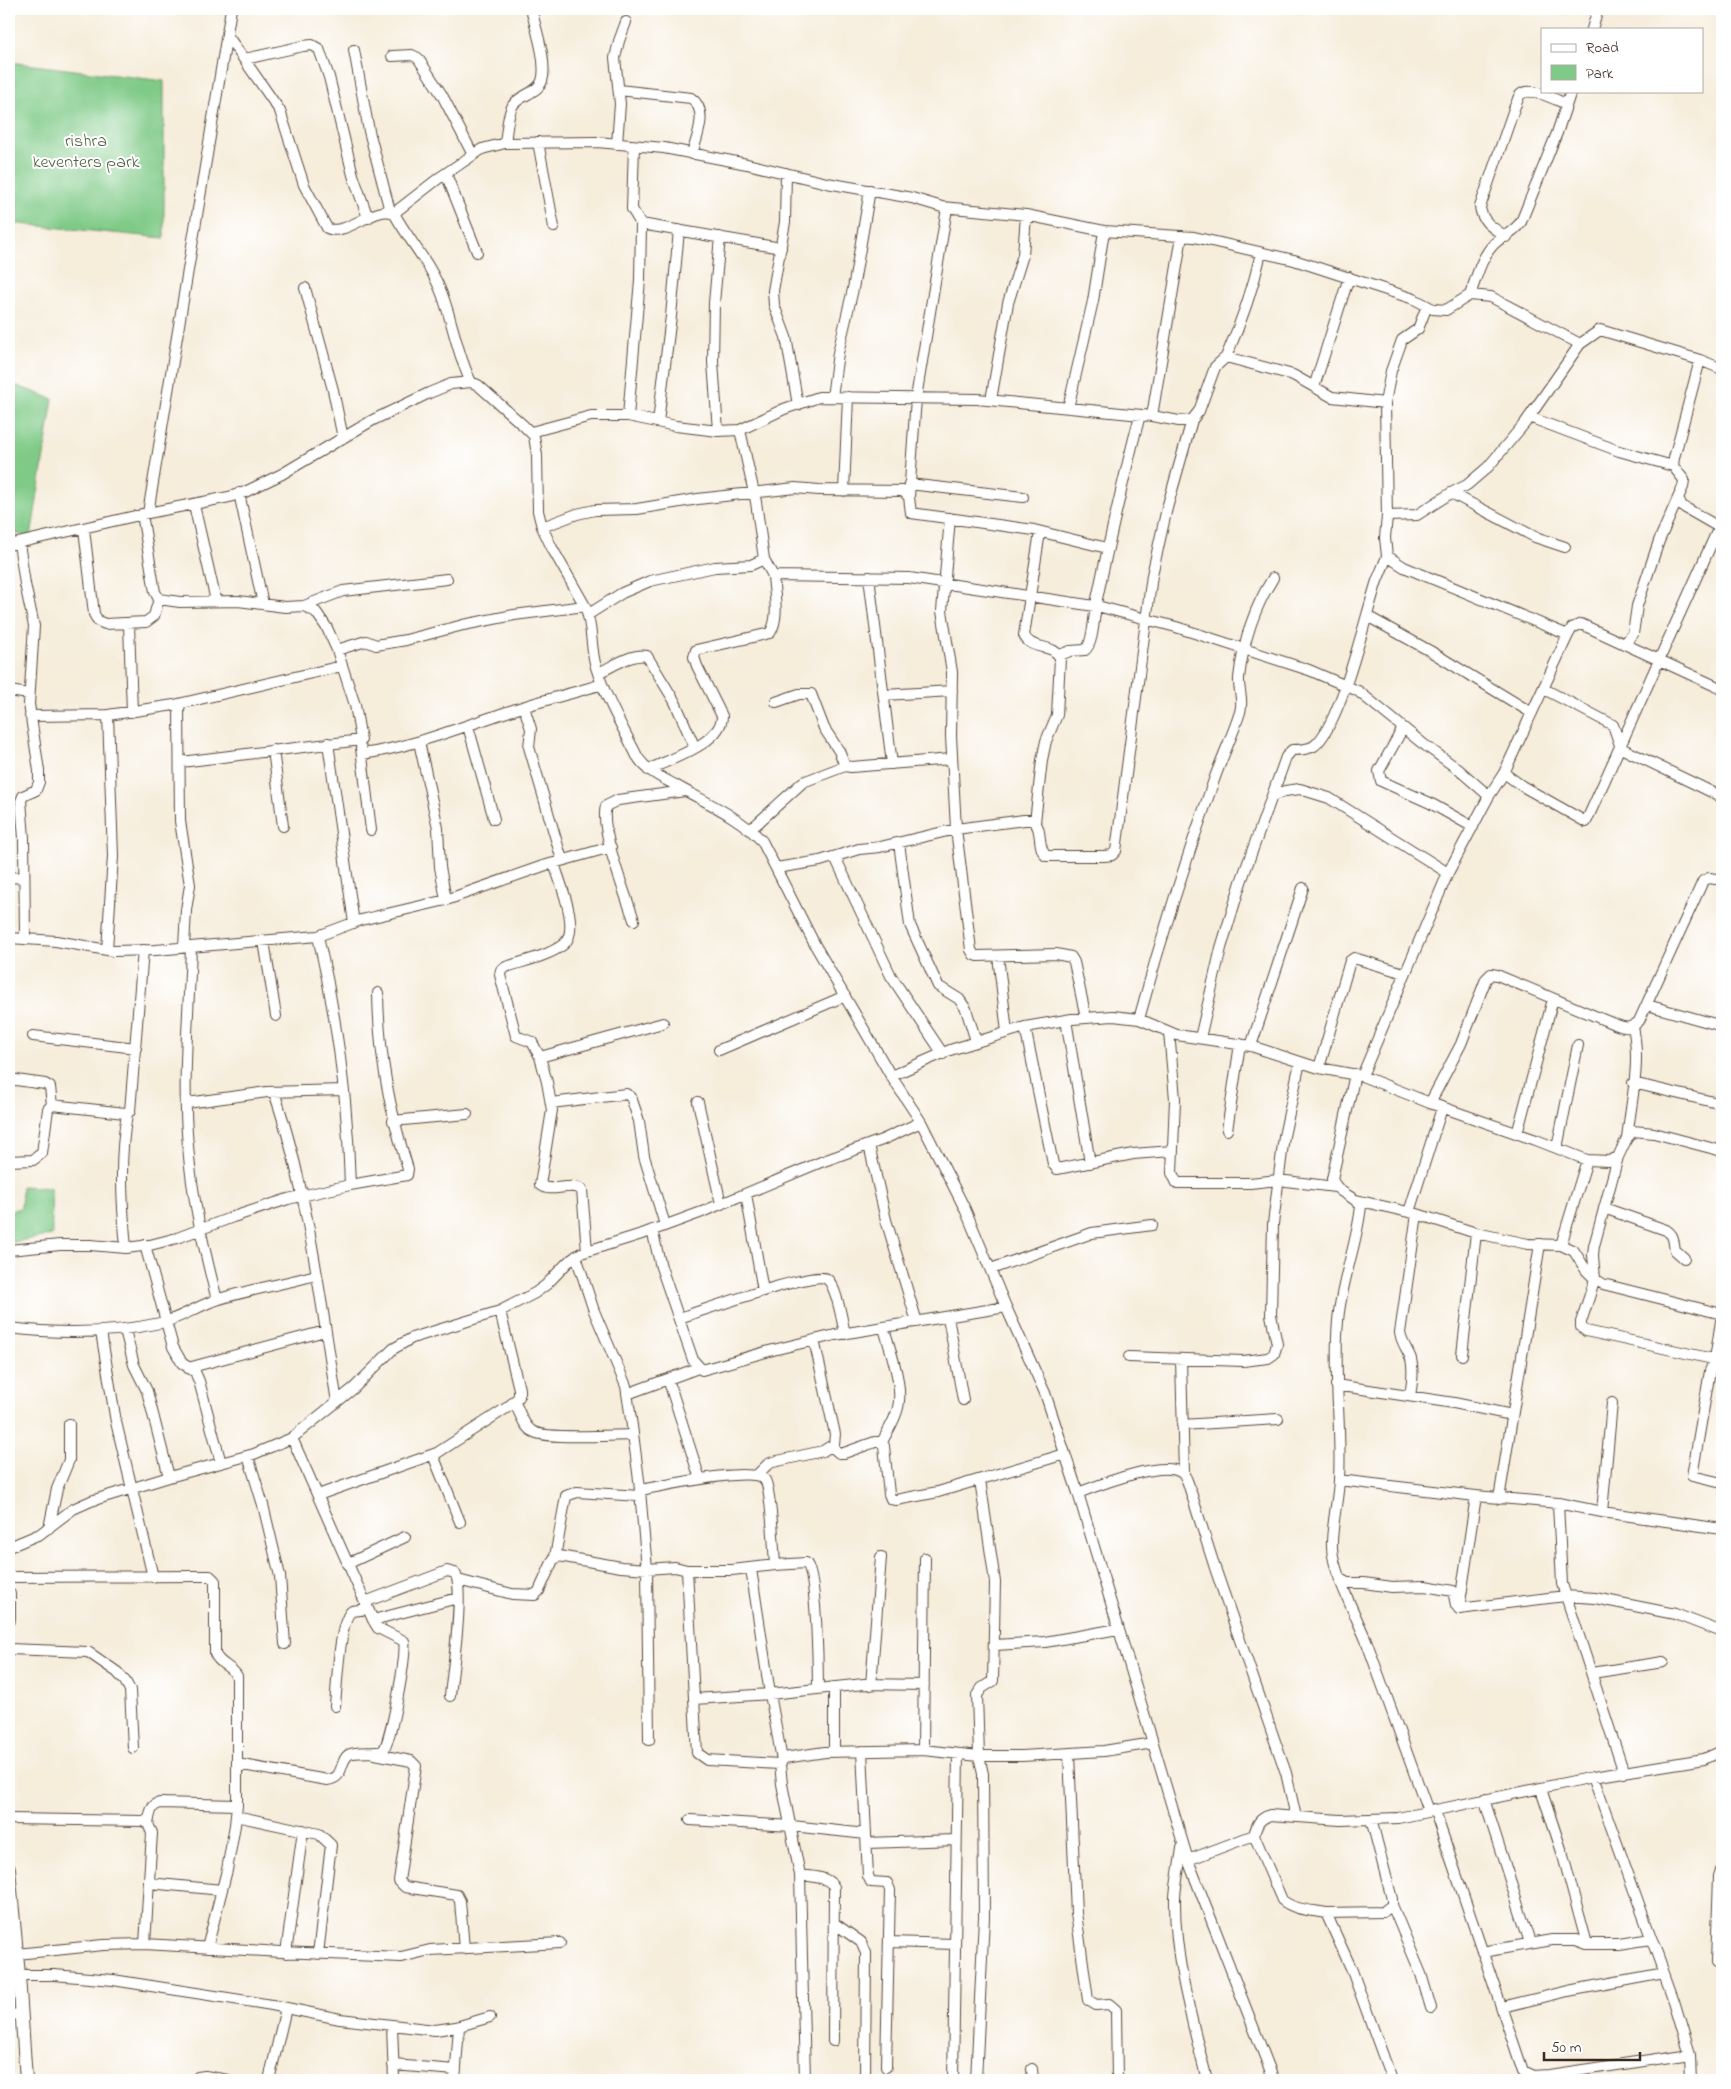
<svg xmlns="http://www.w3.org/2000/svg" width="1731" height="2089" font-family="'Indie Flower',sans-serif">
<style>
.green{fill:#7fca87;stroke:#5d7a52}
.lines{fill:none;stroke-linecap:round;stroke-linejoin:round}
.minor-casing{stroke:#57473a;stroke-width:12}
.tertiary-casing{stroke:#57473a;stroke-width:14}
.minor{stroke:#fff;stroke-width:10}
.tertiary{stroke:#fff;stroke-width:12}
.labels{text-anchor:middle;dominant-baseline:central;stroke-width:4;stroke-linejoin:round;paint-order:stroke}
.park-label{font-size:18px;fill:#536243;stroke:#fff}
</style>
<rect width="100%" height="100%" fill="#fff"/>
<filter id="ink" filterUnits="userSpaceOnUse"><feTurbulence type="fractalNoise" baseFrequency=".02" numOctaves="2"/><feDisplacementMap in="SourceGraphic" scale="10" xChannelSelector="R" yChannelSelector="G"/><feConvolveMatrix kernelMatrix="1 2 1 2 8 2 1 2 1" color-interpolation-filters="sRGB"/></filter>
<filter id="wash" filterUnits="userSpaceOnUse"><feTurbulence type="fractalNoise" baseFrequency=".0096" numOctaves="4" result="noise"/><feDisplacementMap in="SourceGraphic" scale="20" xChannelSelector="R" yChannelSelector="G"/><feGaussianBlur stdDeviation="1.12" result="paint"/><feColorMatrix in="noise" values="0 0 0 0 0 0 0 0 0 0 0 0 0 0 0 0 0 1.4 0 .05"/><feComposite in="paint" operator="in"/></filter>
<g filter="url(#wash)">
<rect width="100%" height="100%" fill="#f6eddb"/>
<path class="green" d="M 9,62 L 164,81 L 164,238 L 9,223 Z
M 9,383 L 53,399 L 31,537 L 9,532 Z
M 22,1186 L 51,1188 L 52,1235 L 9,1243 L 9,1211 L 21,1208 Z"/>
</g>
<g filter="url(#ink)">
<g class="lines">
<defs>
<path id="minor" d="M 1592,29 L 1598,9
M 227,35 L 280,111 L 304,185 L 327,228 C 345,238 375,204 394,213 C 409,241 431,264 442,294 C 453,323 457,354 471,382
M 354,50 L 369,131 L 390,211
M 392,56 L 412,55 L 418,58 L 442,95 L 473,155
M 245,59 L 303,46 L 312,45 L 319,49 L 329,77 L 353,175 L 368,218
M 619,90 L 691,98 C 709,111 697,136 692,154
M 538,142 L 554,227
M 505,143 C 507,131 507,115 513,105 C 520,95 538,93 542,81 C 548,63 535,26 531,9
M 617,144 L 620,104 L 615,58 L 619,41 L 626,22
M 634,146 L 632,209 L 641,224 L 781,248
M 786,173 L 785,222 L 773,291 L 774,305 L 786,337 L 798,405
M 446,174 L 477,252
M 394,213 L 439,178 L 482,149 L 505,143 L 597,142 L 664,148 L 747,164 L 827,183 L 912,198 L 942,207 L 1026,215 L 1104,231 L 1194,237 L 1294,260 L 1414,299 L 1433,309 L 1446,310 L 1470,295 L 1491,297 L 1580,344
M 1506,237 C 1494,228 1482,223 1480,207 L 1515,106 C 1517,103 1518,97 1520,95 C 1529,85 1556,100 1566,104
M 305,288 L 333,390 L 343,438
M 1470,295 C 1476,279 1481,257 1494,244 C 1503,235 1511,235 1521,222 L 1557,133 L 1571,91
M 1226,357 C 1241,323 1253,289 1261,253
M 1700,360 L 1674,458 L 1673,466 L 1684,480 L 1683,487 L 1678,498 L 1682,506 L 1722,529
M 1722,369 L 1700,360 L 1600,330 L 1580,344 L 1525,423 L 1488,467 L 1467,485 L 1451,493 L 1417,515 L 1387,516 L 1385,538 L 1387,556 L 1404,567 L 1568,635 L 1572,628 L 1581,624 L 1722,689
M 1314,387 L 1349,277
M 832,397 L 838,353 L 853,289 L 870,190
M 991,400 L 1008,303 L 1023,255 L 1026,215
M 1068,408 L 1093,301 L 1104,231
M 628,416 L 640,280 L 641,224
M 1152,416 L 1182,236
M 1529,417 L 1619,451 L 1673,466
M 658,422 L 671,316 L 679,230
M 740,430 L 784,409 L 819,397 L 977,399 L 1152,416 L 1179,421 L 1192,420 L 1199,411 L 1215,367 L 1226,357 L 1293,375 L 1332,397 L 1385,403
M 718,431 L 713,362 L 714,303 L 720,237
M 531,432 L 591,416 L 628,416 L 676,426 L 718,431 L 740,430 L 756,502 L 764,559 L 773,576 L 909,578 L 1101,607 L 1176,627 L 1309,670 L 1358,691 L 1422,743 L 1458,769 L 1489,796
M 909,484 L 1023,497
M 844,491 L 848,397
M 239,493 L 263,604
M 1451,493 L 1535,537 L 1565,547
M 909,497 L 916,398 L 947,208
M 194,505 L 216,601
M 148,513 L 231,9
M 142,514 L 155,592 L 159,599 L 180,602 L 238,601 L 285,607 L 304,606 L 316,612 L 327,628 L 337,650 L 366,641 L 376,645 L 406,640 L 463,625 L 514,615 L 585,606
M 1387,516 L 1385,403 L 1391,371 L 1402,340 L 1418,329 L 1427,306
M 950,518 L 942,611 L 952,672 L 951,736 L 956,829 L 971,950 L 974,955 L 978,956 L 1056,954 L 1071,957 L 1074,962 L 1086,1018
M 542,527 L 577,514 L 595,510 L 637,509 L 698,499 L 795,488 L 819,490 L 903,491 L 909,497 L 911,513 L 1034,530 L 1107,548
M 84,529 L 94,614 L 98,621 L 105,624 L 146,622 L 154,616 L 159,599
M 19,543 L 25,584 L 34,626 L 29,704 L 39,771 L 39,782 L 36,790 L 23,796 L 21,801 L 24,838 L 25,938
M 9,545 L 148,513 L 229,497 L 245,492 L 282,474 L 373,420 L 429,393 L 451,384 L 471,382 L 478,385 L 524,426 L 534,436 L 537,455 L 538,511 L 542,527 L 552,548 L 585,606 C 593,625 590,647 596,667 C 605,697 623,728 637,756 C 646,771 661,777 677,786 C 705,802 740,817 762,841 L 815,945 L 891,1076 L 921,1122 L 965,1209 L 1006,1307 L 1045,1393 L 1078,1493 L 1188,1860 L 1274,2080
M 869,577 L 892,764
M 304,606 L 343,591 L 447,579
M 589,614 L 622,593 L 650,581 L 715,567 L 751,565 L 764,559
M 1367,616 L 1430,651 L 1532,713
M 129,624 L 132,712
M 1624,644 L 1633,634 L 1637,606 L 1659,541 L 1678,498
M 1060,655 L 1070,651 L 1085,650 C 1094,644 1094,611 1097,599 C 1110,537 1124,476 1140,415
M 598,673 C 612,667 631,653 647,656 L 675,702 L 695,748
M 1544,689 L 1613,725 L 1621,748 L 1722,797
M 9,691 L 29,694
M 884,695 L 952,691
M 776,702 L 799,694 L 811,694 L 824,728 L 839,751 L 845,766 L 851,767 L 952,759
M 179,704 L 180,821 L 190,885 L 186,910 L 184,947
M 524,707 L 531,729 L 529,747 L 562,860
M 30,716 L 108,715 L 174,705 L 342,666
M 468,726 L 494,819
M 1403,728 L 1379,771 L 1381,781 L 1430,803 L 1473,827
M 419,742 L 438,828 L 440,867 L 446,900
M 328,743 L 354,923
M 361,748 L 371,830
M 273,750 L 283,826
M 362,754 C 414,747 463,726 513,710 C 542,700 572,694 602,684
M 181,762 L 361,740 L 355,705 L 337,650
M 648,770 C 670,759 722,743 722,716 L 697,666 L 694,657 L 696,650 L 770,633 C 780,618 774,593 773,576
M 1504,773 L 1522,786 L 1586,822 L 1719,527
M 1272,796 L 1286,757 L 1292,750 C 1299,750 1307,750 1314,746 C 1341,725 1365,617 1377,581 C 1380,573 1384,565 1387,556
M 1035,822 L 1042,760 L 1046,741 L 1057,715 L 1060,658 C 1054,643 1030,651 1024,635 L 1040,532
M 750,830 L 803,782 L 845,766
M 899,843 L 910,925 L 938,986 L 959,999 L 966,1009 L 976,1041
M 835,857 L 891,976 L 943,1054
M 776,868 L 820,861 L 859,849 L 880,847 L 956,829 L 1024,820 L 1032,820 C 1044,828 1036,846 1046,856 L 1104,856 L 1112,855 L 1116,851 L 1152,575 L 1167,508 L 1192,420
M 9,877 L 24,878
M 634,920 C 626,896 599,828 606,806 L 618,800 L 685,791
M 318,936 C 337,1018 348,1101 350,1185
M 9,938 L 56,941 L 113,951 L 156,950 L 318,936 L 361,920 L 446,900 L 543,866 L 611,847
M 264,941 L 276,1016
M 191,947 C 189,1012 182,1080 188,1146 C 192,1198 204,1249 217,1300
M 107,950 L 113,856 L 108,715
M 998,956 L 1007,1032
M 1647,1005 L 1722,1026
M 1139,1019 C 1161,938 1186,859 1214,780 C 1222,757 1233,735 1240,712 C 1244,700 1238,690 1239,678 C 1243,643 1254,608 1273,578
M 1066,1020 L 1090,1163
M 1025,1027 L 1053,1164 L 1057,1169 L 1133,1154 L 1172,1151
M 1169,1032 L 1175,1099 L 1172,1173 L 1177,1183 L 1250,1183 L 1278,1180 L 1335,1187
M 33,1036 L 136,1048
M 1200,1038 L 1221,948 L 1241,882 L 1272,796 L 1285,791 L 1300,789 L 1329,798 L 1448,873
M 1251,1046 L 1303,888
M 719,1050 L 845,996
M 540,1057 L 532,1042 L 516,1036 L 500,975 L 501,970 L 506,967 C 524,961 549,956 564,944 C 581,929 559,881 554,863
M 1319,1068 L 1350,961 L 1354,958 L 1404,973
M 1355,1074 L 1332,1179 C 1339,1196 1351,1193 1361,1206 C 1357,1245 1341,1282 1338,1321 C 1333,1374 1342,1427 1339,1480 C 1338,1501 1331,1529 1332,1548 C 1333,1572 1356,1616 1366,1640 C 1387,1697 1407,1754 1428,1811
M 891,1076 L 950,1050 L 1025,1027 L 1072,1019 L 1113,1016 L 1139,1019 L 1177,1035 L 1251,1046 L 1319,1068 L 1362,1076 L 1448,873 L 1489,796 L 1504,773 L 1568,635
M 1362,1076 L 1430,1103 L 1536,1140 L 1587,1160 L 1609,1161 L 1618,1157 L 1627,1138 L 1633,1131 L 1654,1133 L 1722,1151
M 9,1079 L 45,1084 L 50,1087 L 52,1105
M 1633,1083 L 1722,1104
M 274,1092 C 308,1191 320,1298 337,1402
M 698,1102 L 721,1204
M 187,1103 L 267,1092 L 344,1090
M 551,1103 L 626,1094 L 631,1097 L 639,1121 L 644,1156 L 665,1225
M 1430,1103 L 1461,1044 L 1486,979 L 1491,974 L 1497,975 L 1614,1024 C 1625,1028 1630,1030 1639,1021 L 1703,881 L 1709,878 L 1722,880
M 393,1121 L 467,1114
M 1227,1130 L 1240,1044
M 1517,1134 L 1553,999
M 1627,1138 C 1631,1102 1641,1063 1633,1027
M 869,1145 L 886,1220 L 917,1322
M 1557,1148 L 1578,1045
M 1618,1157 L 1594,1246 L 1593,1255 L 1595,1279 L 1581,1322 L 1581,1327 L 1586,1331 L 1722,1361
M 9,1161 L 33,1160 L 42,1153 L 48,1109 L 52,1105 L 125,1113 L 130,1111 L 143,950
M 746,1194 L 763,1291
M 1356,1200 L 1417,1214 L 1476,1233 L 1528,1244 L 1561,1245 L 1574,1251 L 1586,1270 L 1595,1279 L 1603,1284 L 1722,1314
M 1604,1208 L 1666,1230 C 1675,1236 1673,1241 1675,1250 L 1684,1258
M 1409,1212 L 1442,1108
M 652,1230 L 661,1267 L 693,1360 L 702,1370 L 773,1350 L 835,1335 L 1006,1307
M 145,1245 L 173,1347 L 182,1363 L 195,1372 L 199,1381 L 221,1463
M 1561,1245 L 1587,1160
M 126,1248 C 122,1203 119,1159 127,1114
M 9,1250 L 60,1245 L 90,1245 L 126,1248 L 150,1245 L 177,1238 L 233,1217 L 288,1199 L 350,1185 L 407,1175 L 408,1169 C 389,1108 379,1056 378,993
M 587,1251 L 582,1190 C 570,1181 552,1194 540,1185 L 552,1110 L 547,1082 L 540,1057 L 663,1023
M 576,1256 L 594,1311 L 626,1386 L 632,1426 L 639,1480 L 647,1569 L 649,1740
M 991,1269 L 1092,1233 L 1152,1225
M 1722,1315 L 1715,1359 L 1710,1371 L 1692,1476 L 1722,1483
M 948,1317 L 963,1400
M 679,1318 C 699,1312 815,1270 827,1279 C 837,1287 842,1321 845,1334
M 9,1328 C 59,1334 110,1334 160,1323 C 180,1319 197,1306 216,1300 C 248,1290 283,1284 316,1275
M 125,1330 L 134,1365 L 147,1391 L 169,1477
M 101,1332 L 116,1422 L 153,1577
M 1462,1355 L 1476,1233
M 1129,1357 L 1243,1361 L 1268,1358 L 1274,1354 L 1277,1344 L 1271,1315 L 1273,1224 L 1284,1136 L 1300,1062
M 1181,1359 L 1184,1474
M 188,1368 L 325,1331
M 668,1379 L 700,1479
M 1336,1385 L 1454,1403 L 1512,1415
M 627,1394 L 698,1368
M 1410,1396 C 1412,1384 1414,1371 1411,1359 C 1408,1350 1402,1344 1400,1333 L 1417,1214
M 514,1401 C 519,1410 523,1426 532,1431 C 545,1440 613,1435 633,1435
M 1182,1425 L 1278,1419
M 882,1442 C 887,1432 894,1422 897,1411 C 905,1389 890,1350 884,1328
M 832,1447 L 839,1453 L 844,1453 L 875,1442 L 882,1442 L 884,1446 L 889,1494 L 891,1499 L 896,1500 L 938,1492 L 1065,1454
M 433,1455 L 460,1522
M 248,1456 L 263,1505 L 280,1576 L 285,1644
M 757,1475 L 768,1464 L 773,1462 L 823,1451 L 834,1444 L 835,1434 L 814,1340
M 1339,1480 L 1476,1496 L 1558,1503 L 1602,1512 L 1722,1529
M 640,1490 C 659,1487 754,1465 765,1480 C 771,1489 774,1550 775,1565
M 1078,1493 C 1099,1485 1163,1459 1182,1473 C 1185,1475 1187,1480 1188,1483 L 1215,1568 L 1286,1773 L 1296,1817
M 318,1495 L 437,1453 L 508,1407 L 519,1397 L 519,1389 L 500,1311
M 1499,1499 L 1540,1244
M 1558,1503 L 1562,1584 L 1624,1773
M 1602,1512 L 1612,1403
M 49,1528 L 57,1489 L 69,1460 L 69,1424
M 9,1547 L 40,1534 L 73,1509 L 91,1501 L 169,1477 L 254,1454 L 292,1438 L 354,1388 L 393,1349 L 412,1338 L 500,1311 L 535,1293 L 546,1285 L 568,1262 L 581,1253 L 645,1233 L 702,1212 L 821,1162 L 882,1140 L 921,1122
M 555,1557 L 566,1496 L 577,1492 L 640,1496
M 347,1564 L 405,1537
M 751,1569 L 770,1694 L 782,1760
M 687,1570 L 697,1753 L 707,1760 L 780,1764
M 9,1577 L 199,1576 L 210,1576 L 215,1581 L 215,1654 C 220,1665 231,1666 237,1676 L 237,1805 L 235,1825 L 227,1870 L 207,1948
M 458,1580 L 512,1594 L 535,1595 L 539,1591 L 553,1560 L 559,1556 L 621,1567 L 647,1569 L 675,1567 L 687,1570 L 732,1570 L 775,1565 L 806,1563 C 817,1571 818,1670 818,1688
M 1342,1580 L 1347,1583 L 1364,1583 L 1392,1587 L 1425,1586 L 1453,1591 L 1456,1605 L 1459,1609 L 1476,1496
M 365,1602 L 447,1571 L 455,1573 C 465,1590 452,1673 450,1696
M 1459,1609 L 1565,1596 L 1595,1598 L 1675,1614 L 1722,1632
M 373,1620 L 458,1598
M 995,1645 L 1045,1642 L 1118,1629
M 9,1649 L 88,1652 L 117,1672 L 125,1681 L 130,1690 L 133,1748
M 1592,1673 L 1663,1662
M 871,1685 L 881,1557
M 834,1687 L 834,1752
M 695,1699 L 770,1694 L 864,1684 L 924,1685
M 335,1706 C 337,1687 339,1619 352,1611 L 368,1609
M 923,1750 L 925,1558
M 862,1751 L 868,1876 L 871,1882 L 887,1883 L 890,1890 L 886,2067
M 375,1754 L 411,1761 L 416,1766 L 399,1881 L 405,1887 L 457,1895 L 460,1901 L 464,1949
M 1069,1754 L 1076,1913 L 1088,2000 L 1096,2005 L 1109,2004 L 1116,2010 L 1117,2080
M 237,1764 L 327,1780 C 344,1778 339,1765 347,1756 C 352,1750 374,1754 383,1751 C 391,1741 407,1655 404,1641 L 378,1628 L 373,1620 L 292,1438
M 1593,1777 L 1674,2001 L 1690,2054 L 1691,2080
M 1541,1789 L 1562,1852 L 1587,1944
M 1484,1799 L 1530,1943
M 1434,1809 L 1523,2071 L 1534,2076 L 1549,2075 L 1690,2054
M 236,1816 L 319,1834 L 331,1845 L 318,1954
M 9,1819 L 143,1821 L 148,1824 L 152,1833 L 145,1944
M 690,1820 L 792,1826 L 866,1834
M 148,1824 C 150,1815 150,1805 160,1803 L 237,1805
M 1254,1835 L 1282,1900 C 1294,1910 1310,1910 1326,1913 L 1351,1968 L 1392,2080
M 867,1843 L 956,1840
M 1182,1848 C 1180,1864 1176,1881 1175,1897 C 1174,1960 1192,2020 1207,2080
M 1188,1860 L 1254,1835 C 1257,1824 1259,1819 1270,1815 L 1340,1820 L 1398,1818 L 1593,1777 L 1704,1759 L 1722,1751
M 1722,1868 L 1719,1876 L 1716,1963 L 1722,1965
M 800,1875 C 812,1877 828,1876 834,1887 L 833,2041
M 149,1883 L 222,1890
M 1392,1905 L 1421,1974 L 1431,2008
M 1326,1913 L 1383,1912 L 1392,1905 L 1392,1899 L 1371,1819
M 834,1923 L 861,1942 L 866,1953 L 865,2080
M 889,1942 L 955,1944
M 1482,1952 L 1552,1940 L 1576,1940 L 1587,1944 L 1619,1944 L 1651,1939
M 286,1953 L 303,1830
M 17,1954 L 103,1945 L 145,1944 L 281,1952 L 401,1957 L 430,1950 L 560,1943
M 19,1975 L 54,1975 L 113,1980 L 272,2005 L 340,2019 L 435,2030 L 456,2027 L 490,2017
M 1502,2007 L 1568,1991 L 1664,1973
M 9,2015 L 21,2014
M 392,2025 L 394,2080
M 393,2065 L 456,2070
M 1032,2069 L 1033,2080
M 195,2080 L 198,2077 L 205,2076 L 228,2080
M 269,2080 L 286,2008
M 455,2080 L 459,2027
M 805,2080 L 800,1875 L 782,1784 L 780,1764 L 784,1758 L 825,1752 L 923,1750 L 979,1756 L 1022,1756 L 1104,1751 L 1153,1743
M 953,2080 L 958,1754
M 976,2080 L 984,1917 L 983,1774 L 979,1756 L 977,1695 L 982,1688 L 993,1681 L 995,1582 L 980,1480"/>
<path id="tertiary" d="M 9,1594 L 9,1619
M 9,1869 L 19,1975 L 26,2080"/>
</defs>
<use href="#minor" class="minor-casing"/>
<use href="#tertiary" class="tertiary-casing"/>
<use href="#minor" class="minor"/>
<use href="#tertiary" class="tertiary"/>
</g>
</g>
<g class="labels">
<g class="park-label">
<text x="86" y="142">rishra<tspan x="86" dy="21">keventers park</tspan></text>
</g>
</g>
<rect width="1731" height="2089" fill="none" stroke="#fff" stroke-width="30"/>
<rect x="1541" y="28" width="162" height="65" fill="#ffffff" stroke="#b1aaa5"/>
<rect x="1551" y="44" width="25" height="8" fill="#ffffff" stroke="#b1aaa5"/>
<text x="1586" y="52" font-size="15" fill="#3b2a1e">Road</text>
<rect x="1551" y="65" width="25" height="15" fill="#7fca87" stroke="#b1aaa5"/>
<text x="1586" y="78" font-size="15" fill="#3b2a1e">Park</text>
<path d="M1544 2052v8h96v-8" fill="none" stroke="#3b2a1e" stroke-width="2.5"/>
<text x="1551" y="2052" font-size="15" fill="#3b2a1e" stroke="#ffffff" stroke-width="4" paint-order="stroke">50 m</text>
</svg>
